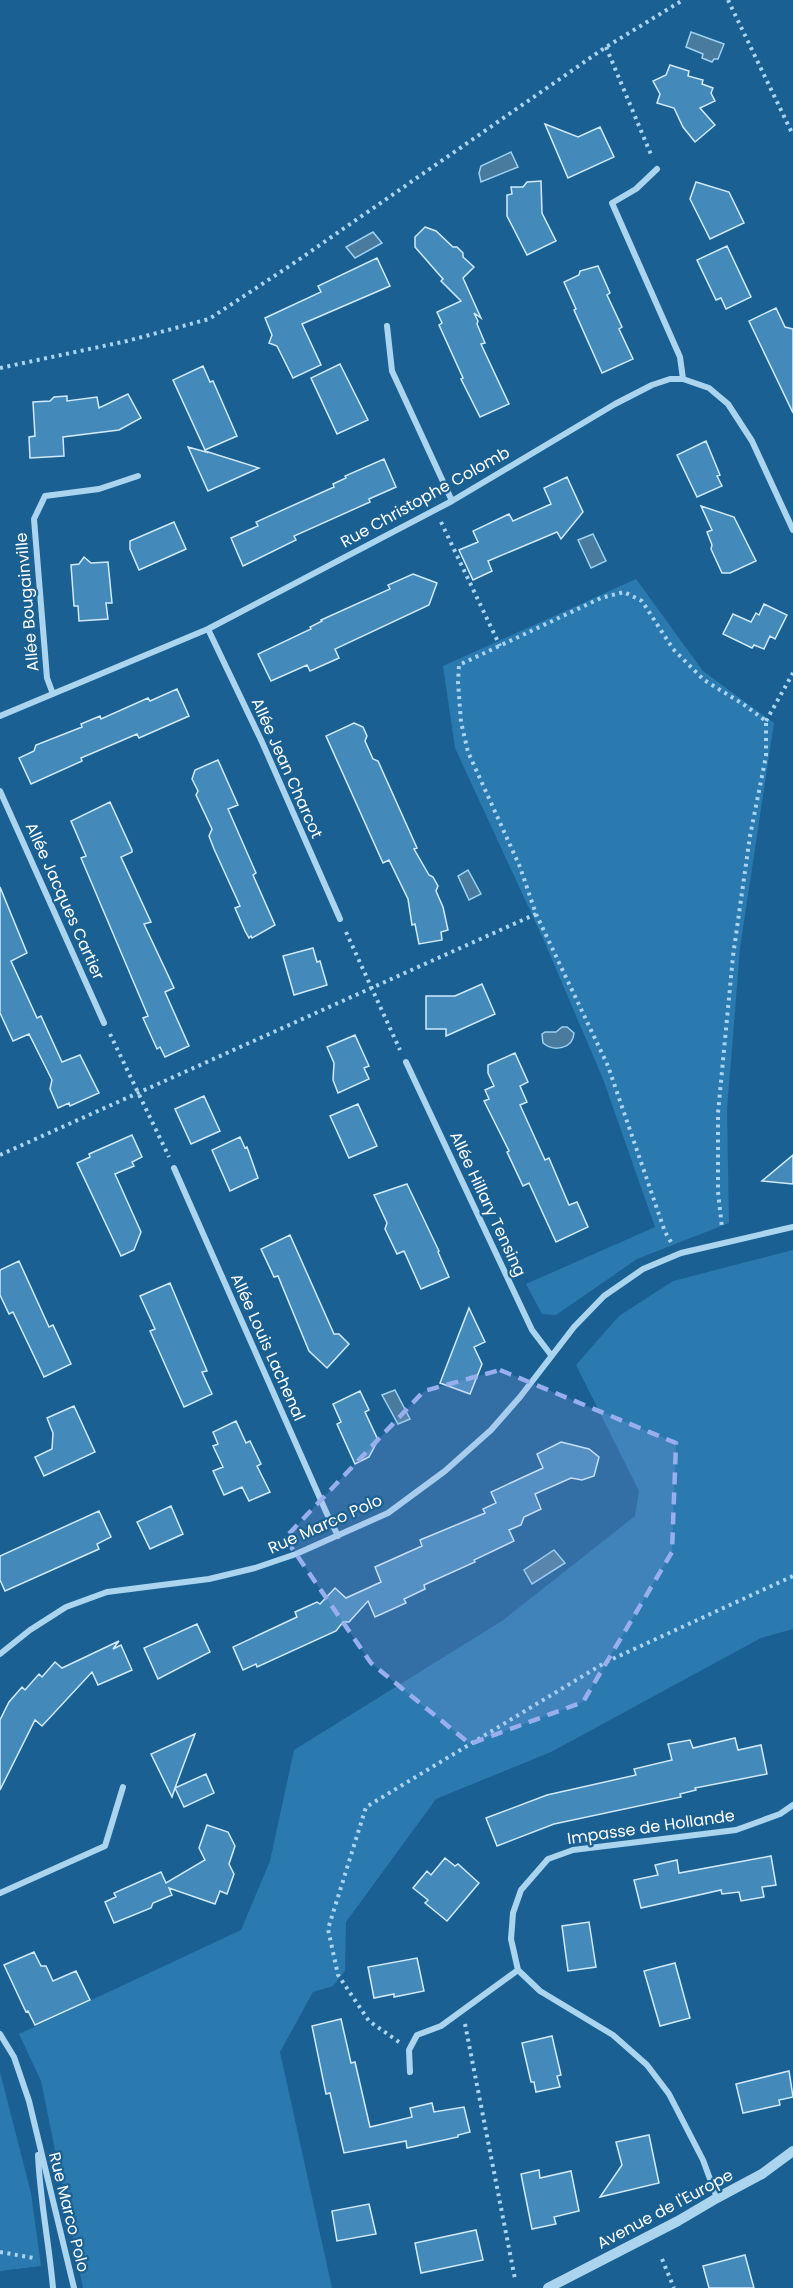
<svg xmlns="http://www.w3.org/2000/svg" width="793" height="2288" font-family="Poppins,sans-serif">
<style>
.green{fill:#2a79af}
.water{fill:#497b9e;stroke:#9ed1f1;stroke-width:1.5}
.building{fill:#4389ba;stroke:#d1eafb;stroke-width:1.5}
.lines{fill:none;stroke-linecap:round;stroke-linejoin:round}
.path{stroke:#abd4ef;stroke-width:4;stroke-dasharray:3 4.5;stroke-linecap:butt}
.minor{stroke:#abd4ef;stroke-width:6}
.tertiary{stroke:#abd4ef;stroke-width:10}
.marked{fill:#99afed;fill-opacity:0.2;stroke:#99afed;stroke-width:4.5;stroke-dasharray:12 8;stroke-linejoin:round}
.labels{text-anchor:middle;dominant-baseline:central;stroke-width:4.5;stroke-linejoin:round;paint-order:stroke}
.street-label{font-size:16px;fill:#fff;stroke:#1a6093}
</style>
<rect width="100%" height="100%" fill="#1a6093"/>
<path class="green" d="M 636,579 L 703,671 L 774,723 L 740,948 L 727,1110 L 729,1223 L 637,1259 L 556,1315 L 542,1314 L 526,1284 L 655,1227 L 603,1079 L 545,943 L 455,748 L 443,666 Z
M 793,1250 L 793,1629 L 761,1638 L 551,1752 L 436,1799 L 346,1922 L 345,1971 L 333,1986 L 313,1992 L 280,2052 L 332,2288 L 83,2288 L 41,2081 L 19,2034 L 241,1930 L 270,1861 L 294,1750 L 502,1621 L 635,1516 L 639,1491 L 576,1365 L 619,1316 L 673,1281 Z
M 0,2072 L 31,2193 L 41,2266 L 0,2271 Z"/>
<path class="water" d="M 691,32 L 724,44 L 718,59 L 714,59 L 712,62 L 702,58 L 703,54 L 686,47 Z
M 511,152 L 518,167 L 481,182 L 479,173 L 481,166 Z
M 373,232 L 382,243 L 355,258 L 346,247 Z
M 593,534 L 606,561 L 591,568 L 578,540 Z
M 468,870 L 481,894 L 469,900 L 458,876 Z
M 562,1027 L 567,1027 L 574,1033 C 573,1049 554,1052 543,1043 L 542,1034 L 545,1032 L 556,1032 Z
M 395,1390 L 410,1419 L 398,1424 L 382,1395 Z
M 554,1550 L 565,1563 L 532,1584 L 524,1570 Z"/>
<path class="building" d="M 670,65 L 689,71 L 688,76 L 703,80 L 702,84 L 713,88 L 711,93 L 715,101 L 700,108 L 715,125 L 695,142 L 683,127 L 674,108 L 657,103 L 660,94 L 653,81 L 666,75 Z
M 545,124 L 578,137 L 600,127 L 614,157 L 568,178 Z
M 541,181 L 542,213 L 556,241 L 527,255 L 507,216 L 507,195 L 512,194 L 511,187 L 523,187 L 527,182 Z
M 696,182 L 729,192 L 744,223 L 710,239 L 690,199 Z
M 425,227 L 436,231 L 453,247 L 457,247 L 463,253 L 463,257 L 474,267 L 463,278 L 481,318 L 474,313 L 478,321 L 477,324 L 485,343 L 481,344 L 509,404 L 480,417 L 461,379 L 463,378 L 439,325 L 442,323 L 437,312 L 461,301 L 441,281 L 443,279 L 415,247 L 415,237 Z
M 727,246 L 751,297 L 726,309 L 721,298 L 716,300 L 697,260 Z
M 377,258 L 390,286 L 302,324 L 321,365 L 293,378 L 277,346 L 269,343 L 272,335 L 265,318 L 321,292 L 318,286 Z
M 598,266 L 610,293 L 607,295 L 622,327 L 619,329 L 633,359 L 602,373 L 574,310 L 576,309 L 564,282 L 579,275 L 580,271 Z
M 776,308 L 785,327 L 793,329 L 793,413 L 749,321 Z
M 340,364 L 368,420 L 337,434 L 311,378 Z
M 203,366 L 210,382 L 213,381 L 237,436 L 205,450 L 173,380 Z
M 128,394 L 141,418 L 119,430 L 63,437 L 64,456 L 30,458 L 29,437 L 35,436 L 33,402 L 50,401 L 54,397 L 67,396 L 67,401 L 97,397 L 99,408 Z
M 706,441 L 720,475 L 717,476 L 722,486 L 697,497 L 677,455 Z
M 188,447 L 206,452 L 205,451 L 259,468 L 208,491 Z
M 384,459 L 396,487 L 369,499 L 370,502 L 294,536 L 296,540 L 243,566 L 231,538 L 258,526 L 256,522 L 334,487 L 333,484 L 346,478 L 345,476 Z
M 567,477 L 583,512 L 561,539 L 557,532 L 488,561 L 492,571 L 473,580 L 459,550 L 478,542 L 473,531 L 509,514 L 513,521 L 551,504 L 544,488 Z
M 701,506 L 734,517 L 756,561 L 730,573 L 722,573 L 711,549 L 712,545 L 707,532 L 712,530 Z
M 174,522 L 186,549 L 139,570 L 130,549 L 130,541 Z
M 84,557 L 91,563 L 108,562 L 112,603 L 106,603 L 108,619 L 79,621 L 78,606 L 74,606 L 71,565 L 79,564 Z
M 413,574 L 437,583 L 429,605 L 335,649 L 339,658 L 310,671 L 307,665 L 271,681 L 258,654 L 311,629 L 310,627 L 322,621 L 321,620 L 390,589 L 388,585 Z
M 764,604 L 787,615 L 775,639 L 770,636 L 764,649 L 754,645 L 752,648 L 723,634 L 733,614 L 751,622 L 756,613 L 759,615 Z
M 177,689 L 189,716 L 139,738 L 137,734 L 81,758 L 82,761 L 31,784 L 19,758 L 34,751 L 36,745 L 82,727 L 81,724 L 100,716 L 101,719 L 148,698 L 150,701 Z
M 354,723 L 363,727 L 367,736 L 365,741 L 373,759 L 378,761 L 417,848 L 414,849 L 429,875 L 433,877 L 438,886 L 436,891 L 443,907 L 448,930 L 441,932 L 442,940 L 419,944 L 415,924 L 412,925 L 408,899 L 389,860 L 383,863 L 326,736 Z
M 218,760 L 238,805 L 228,809 L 256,873 L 253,875 L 275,925 L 252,938 L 251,936 L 249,938 L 245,931 L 235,908 L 240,906 L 214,849 L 209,836 L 212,829 L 196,795 L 198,791 L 192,779 L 195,770 Z
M 110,802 L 132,850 L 132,852 L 121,857 L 151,922 L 144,924 L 174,988 L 165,992 L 189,1046 L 165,1057 L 160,1047 L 157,1049 L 143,1018 L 148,1016 L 81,858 L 86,856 L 71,821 Z
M 0,887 L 27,953 L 11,961 L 37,1018 L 41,1016 L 62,1062 L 80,1055 L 99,1093 L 70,1106 L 69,1103 L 58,1108 L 50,1089 L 52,1080 L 29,1034 L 13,1041 L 0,1013 Z
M 313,948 L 317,962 L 320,961 L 327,985 L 294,995 L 283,956 Z
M 482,984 L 495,1014 L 446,1036 L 446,1029 L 426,1029 L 426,996 L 455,996 Z
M 355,1035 L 369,1066 L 364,1068 L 369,1079 L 338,1093 L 333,1080 L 334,1063 L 327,1047 Z
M 515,1053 L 528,1082 L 520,1086 L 527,1102 L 520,1105 L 545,1160 L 549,1158 L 569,1205 L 577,1202 L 588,1227 L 556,1242 L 529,1183 L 523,1186 L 507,1152 L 509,1151 L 484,1101 L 489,1099 L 485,1090 L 494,1086 L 488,1073 L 488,1065 Z
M 204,1096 L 220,1131 L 191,1144 L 175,1109 Z
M 358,1104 L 377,1146 L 349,1158 L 330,1116 Z
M 132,1135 L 142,1157 L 132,1162 L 134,1166 L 115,1174 L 141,1232 L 134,1250 L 121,1256 L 77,1163 L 90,1157 L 89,1154 Z
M 240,1137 L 245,1148 L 247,1147 L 258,1178 L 230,1191 L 212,1150 Z
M 793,1155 L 793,1184 L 762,1181 Z
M 407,1184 L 439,1251 L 438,1252 L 449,1277 L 421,1289 L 404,1251 L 397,1254 L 385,1229 L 387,1223 L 374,1195 Z
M 290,1235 L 334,1334 L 339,1334 L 349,1344 L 327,1368 L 309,1351 L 278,1276 L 274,1277 L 261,1249 Z
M 19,1261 L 49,1327 L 53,1325 L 71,1364 L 44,1377 L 13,1312 L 9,1314 L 0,1295 L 0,1270 Z
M 170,1283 L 207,1371 L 202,1372 L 212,1394 L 184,1407 L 150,1331 L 155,1329 L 140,1296 Z
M 469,1308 L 485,1342 L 474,1347 L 482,1364 L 470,1394 L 440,1383 Z
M 360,1391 L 369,1410 L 365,1412 L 378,1440 L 369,1457 L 355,1464 L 337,1424 L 341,1422 L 333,1404 Z
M 74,1406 L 95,1452 L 44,1476 L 35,1457 L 52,1449 L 53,1433 L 47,1418 Z
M 236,1421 L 246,1443 L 250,1441 L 261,1464 L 257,1466 L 270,1492 L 249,1501 L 242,1487 L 224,1495 L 213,1471 L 223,1467 L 213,1446 L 218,1444 L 213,1432 Z
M 561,1442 L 589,1449 L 599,1457 L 594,1476 L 582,1480 L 571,1478 L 535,1494 L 541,1509 L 524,1517 L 521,1525 L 509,1530 L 514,1541 L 474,1560 L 475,1562 L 424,1585 L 425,1589 L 404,1599 L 406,1603 L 375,1617 L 368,1601 L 349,1622 L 343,1622 L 336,1631 L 257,1667 L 256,1664 L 243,1670 L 233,1647 L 297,1617 L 295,1612 L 317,1602 L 320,1604 L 335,1588 L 346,1598 L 381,1582 L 375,1567 L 422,1546 L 420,1540 L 485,1513 L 483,1509 L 496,1503 L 491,1492 L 543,1468 L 537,1454 Z
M 171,1506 L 183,1534 L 150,1549 L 137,1522 Z
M 99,1511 L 111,1537 L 97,1544 L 99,1549 L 5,1591 L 0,1580 L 0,1556 Z
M 197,1624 L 210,1652 L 158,1679 L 144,1648 Z
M 119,1641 L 113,1649 L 121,1645 L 132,1670 L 98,1685 L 92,1672 L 42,1726 L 35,1720 L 0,1790 L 0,1720 L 9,1702 L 22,1687 L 25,1690 L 39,1674 L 42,1677 L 55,1662 L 62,1668 Z
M 195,1734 L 175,1788 L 206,1774 L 214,1793 L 184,1807 L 175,1788 L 172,1797 L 151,1754 Z
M 735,1738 L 738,1750 L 761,1745 L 767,1774 L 695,1788 L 696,1790 L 680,1794 L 681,1797 L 554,1824 L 497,1846 L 486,1818 L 547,1795 L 636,1775 L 634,1769 L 672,1760 L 668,1744 L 690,1740 L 693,1748 Z
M 207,1825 L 228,1832 L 235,1846 L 229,1864 L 234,1874 L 227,1894 L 220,1891 L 215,1904 L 169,1888 L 172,1895 L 153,1903 L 151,1908 L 114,1923 L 105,1902 L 116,1897 L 114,1893 L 161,1872 L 166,1883 L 205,1860 L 199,1848 Z
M 771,1856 L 776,1885 L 762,1887 L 764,1897 L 741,1901 L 739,1892 L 722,1894 L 721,1890 L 641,1908 L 634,1880 L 658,1875 L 655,1865 L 677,1860 L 679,1873 Z
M 445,1858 L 455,1866 L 458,1864 L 479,1883 L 447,1921 L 425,1903 L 428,1900 L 413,1888 L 427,1871 L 431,1875 Z
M 589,1922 L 596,1967 L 568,1971 L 562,1926 Z
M 34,1952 L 41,1966 L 46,1966 L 53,1981 L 76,1971 L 90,2000 L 35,2025 L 28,2011 L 26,2012 L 4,1965 Z
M 417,1958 L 424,1991 L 394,1997 L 394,1994 L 374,1998 L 368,1967 Z
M 675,1963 L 690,2018 L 660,2026 L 644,1971 Z
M 341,2019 L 351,2063 L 355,2062 L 370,2127 L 412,2117 L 410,2108 L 432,2103 L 434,2112 L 464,2107 L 470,2132 L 458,2135 L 458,2137 L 407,2148 L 406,2141 L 344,2153 L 330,2093 L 326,2094 L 312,2026 Z
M 552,2036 L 561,2075 L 557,2076 L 560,2087 L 536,2092 L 534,2082 L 531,2082 L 522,2043 Z
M 789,2071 L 793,2097 L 779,2100 L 780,2105 L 743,2113 L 736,2084 Z
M 649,2135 L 659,2183 L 600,2197 L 622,2165 L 616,2142 Z
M 539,2170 L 540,2178 L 571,2171 L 579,2211 L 554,2217 L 556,2224 L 532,2229 L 521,2174 Z
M 369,2204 L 376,2234 L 337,2241 L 332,2211 Z
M 476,2230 L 483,2260 L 421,2273 L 415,2243 Z
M 745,2255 L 754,2288 L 709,2288 L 703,2266 Z"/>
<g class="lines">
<path class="path" d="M 728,0 L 793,135
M 606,47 L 652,157
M 0,368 L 127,341 L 209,319 L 291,265 L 606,47 L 683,0
M 441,522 L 500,646
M 766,721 L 793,673
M 346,932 L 400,1050
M 110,1034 L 169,1157
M 0,1155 L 536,914
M 671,1242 L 665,1232 L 608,1066 L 536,914 L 520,867 L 468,752 L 461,722 L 458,682 L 459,665 L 601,598 L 624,592 L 642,601 L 673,649 L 704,680 L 743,704 L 766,721 L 766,756 L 750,836 L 733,956 L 718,1113 L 718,1192 L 722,1228
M 465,2024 L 515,2279
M 399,2042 L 369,2021 L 338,1975 L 328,1929 L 366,1807 L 606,1662 L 793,1576
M 0,2252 L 34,2258 L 35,2261
M 662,2259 L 674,2288"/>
<path class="minor" d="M 657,169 L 636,189 L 612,203 L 680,357 L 683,379
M 387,326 L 392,371 L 452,501
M 208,629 L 262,742 L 340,919
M 53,694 L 47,678 L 34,519 L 45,496 L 99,489 L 138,476
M 0,716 L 208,629 L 452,501 L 615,404 L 652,385 L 670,379 L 683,379 L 709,388 L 728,404 L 752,441 L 793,530
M 0,791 L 104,1023
M 406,1062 L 532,1330 L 551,1355
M 174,1168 L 327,1514 L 338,1536
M 0,1654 L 30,1630 L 66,1607 L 107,1592 L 209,1579 L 255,1568 L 296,1554 L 388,1513 L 445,1471 L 491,1430 L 520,1397 L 574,1327 L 604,1296 L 643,1269 L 681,1253 L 793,1227
M 0,1893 L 105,1846 L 123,1787
M 0,2034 L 14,2057 L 29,2101 L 74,2288
M 410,2072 L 409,2050 L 417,2035 L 441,2026 L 518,1970
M 38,2155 C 40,2200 49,2243 53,2288
M 717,2198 L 703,2160 L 669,2094 L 647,2065 L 613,2035 L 540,1991 L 518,1970 L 511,1939 L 513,1913 L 521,1890 L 548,1859 L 573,1850 L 736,1830 L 780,1814 L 793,1805"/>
<path class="tertiary" d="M 548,2288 L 678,2221 L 717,2198 L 762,2174 L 793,2151"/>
</g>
<path class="marked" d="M 500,1370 L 676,1443 L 672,1552 L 583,1702 L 470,1744 L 371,1663 L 285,1538 L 424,1391 Z"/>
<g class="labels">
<g class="street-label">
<text transform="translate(425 497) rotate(-29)">Rue Christophe Colomb</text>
<text transform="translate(27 602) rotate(-95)">Allée Bougainville</text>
<text transform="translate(287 768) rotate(66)">Allée Jean Charcot</text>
<text transform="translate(65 901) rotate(66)">Allée Jacques Cartier</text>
<text transform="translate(488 1204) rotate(65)">Allée Hillary Tensing</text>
<text transform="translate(268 1347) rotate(66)">Allée Louis Lachenal</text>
<text transform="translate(325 1524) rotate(-24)">Rue Marco Polo</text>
<text transform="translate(651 1827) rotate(-8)">Impasse de Hollande</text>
<text transform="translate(665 2209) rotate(-28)">Avenue de l'Europe</text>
<text transform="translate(69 2212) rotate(76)">Rue Marco Polo</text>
</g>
</g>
</svg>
